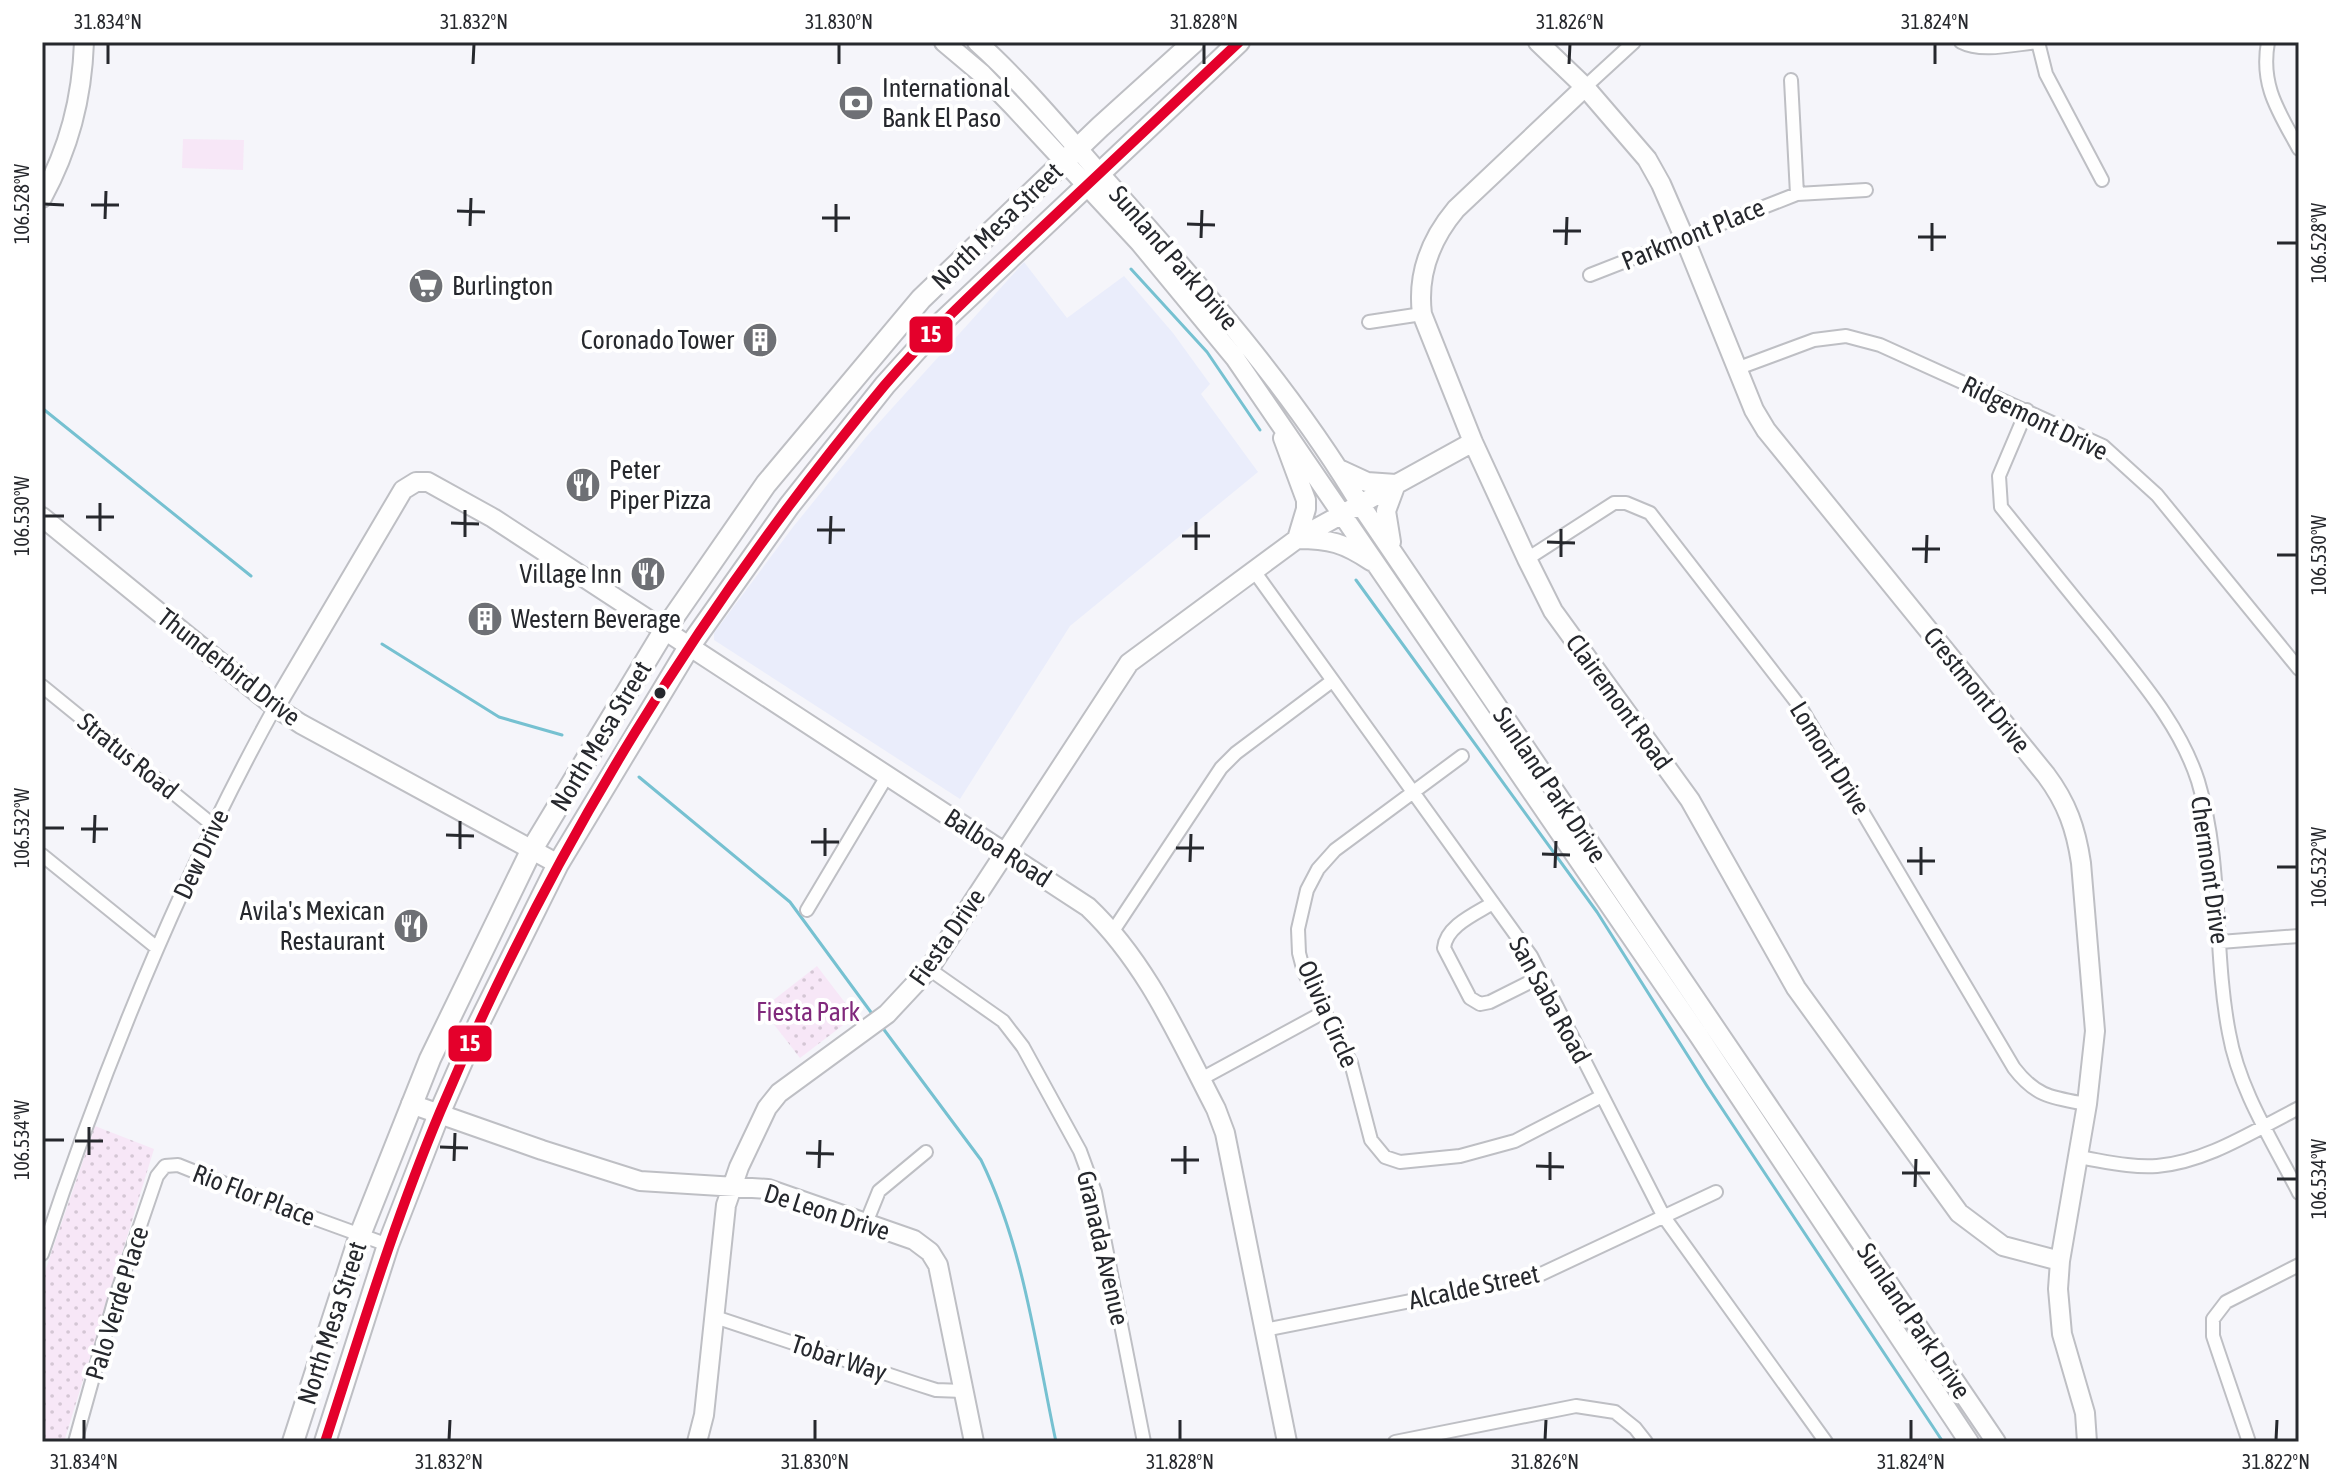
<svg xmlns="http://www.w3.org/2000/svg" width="2341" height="1484" font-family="'Asap Condensed',sans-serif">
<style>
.built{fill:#eaedfb}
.green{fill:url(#green-dots)}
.pitch{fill:#f7e7f7}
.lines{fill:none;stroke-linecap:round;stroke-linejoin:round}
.stream{stroke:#76c1d1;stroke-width:3}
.street-casing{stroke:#bebfc4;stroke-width:16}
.secondary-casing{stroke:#bebfc4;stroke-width:22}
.primary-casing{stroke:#bebfc4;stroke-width:24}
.street{stroke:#fefefe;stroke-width:12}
.secondary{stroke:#fefefe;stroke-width:18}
.primary{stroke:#fefefe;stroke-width:20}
.bus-1-casing{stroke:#fff;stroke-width:16}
.bus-1{stroke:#e4002b;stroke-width:10}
.ticks{fill:none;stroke:#26282d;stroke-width:3}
.bus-dot{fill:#26282d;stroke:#fff;stroke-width:3}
.labels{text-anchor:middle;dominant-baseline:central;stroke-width:8;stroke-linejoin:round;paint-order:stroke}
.poi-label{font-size:26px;fill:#26282d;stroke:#fff;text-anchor:start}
.street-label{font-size:26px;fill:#26282d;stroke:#fff}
.park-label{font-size:26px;fill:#80297c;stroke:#fff}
.line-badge{stroke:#fff;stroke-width:3}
.badge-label{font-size:22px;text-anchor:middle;font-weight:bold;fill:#fff}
.neatline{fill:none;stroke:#26282d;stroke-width:3}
.ticks-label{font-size:20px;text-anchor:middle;fill:#26282d}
</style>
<defs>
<pattern id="green-dots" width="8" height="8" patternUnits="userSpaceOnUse" patternTransform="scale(2)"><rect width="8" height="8" fill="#f7e7f7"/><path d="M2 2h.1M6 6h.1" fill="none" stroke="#d4c6d4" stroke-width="1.8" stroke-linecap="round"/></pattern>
</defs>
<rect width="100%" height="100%" fill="#f5f5fa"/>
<path class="built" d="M 1024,262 L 1067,318 L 1124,276 L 1173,333 L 1210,384 L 1201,394 L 1258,472 L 1070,626 L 960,799 L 714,640 L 714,633 L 793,527 L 866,437 Z"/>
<path class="green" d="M 817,966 L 855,1016 L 800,1058 L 762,1009 Z
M 95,1126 L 154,1149 L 64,1442 L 42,1442 L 42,1280 Z"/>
<path class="pitch" d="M 183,139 L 244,140 L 243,170 L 182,168 Z
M 828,981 L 852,1012 L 827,1031 L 804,1000 Z"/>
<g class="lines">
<path class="stream" d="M 1131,269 L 1207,352 L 1260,430
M 42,408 L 251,576
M 1356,580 L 1597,912 L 1707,1086 L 1943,1442
M 382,644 L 499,717 L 562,735
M 639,777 L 790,902 L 873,1015
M 882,1027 L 981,1160 C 1024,1248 1036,1348 1056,1442"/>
<defs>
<path id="street" d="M 1961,42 C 1982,53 2015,44 2038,42
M 2038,42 L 2046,74 L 2102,180
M 2268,42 C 2260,86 2279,112 2299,149
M 1791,80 L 1797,194
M 1585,87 L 1634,42
M 1590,275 L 1797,194 L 1866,190
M 1369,322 L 1422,314
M 1736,369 L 1814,340 L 1846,336 L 1880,345 L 2103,446 L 2157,495 L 2299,669
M 2027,410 L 1999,476 L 2001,507 C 2035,549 2069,592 2104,634 C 2140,680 2180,725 2198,781 C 2223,863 2213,950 2229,1033 C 2239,1090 2273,1142 2299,1193
M 1527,559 L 1614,503 L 1626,503 L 1650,513 L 1801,708 L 2014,1068 C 2036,1097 2053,1098 2087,1104
M 1254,571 L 1531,956 L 1664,1217 L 1826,1442
M 42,686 L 214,826
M 1462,756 L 1335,850 L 1318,869 L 1307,890 L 1298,929 L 1299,953 L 1304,972 L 1351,1063 L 1371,1140 L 1385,1157 L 1400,1162 L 1460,1156 L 1515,1141 L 1602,1096
M 42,855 L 157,948
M 1493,903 C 1475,914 1446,926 1444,948 L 1470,998 L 1480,1004 L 1490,1002 L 1542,976
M 807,910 L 887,776
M 1113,931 L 1221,768 L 1236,753 L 1332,681
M 2220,942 L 2299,936
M 929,969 L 1003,1021 L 1023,1047 L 1080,1151 L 1095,1192 L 1144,1442
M 1201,1079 L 1324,1012
M 2078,1157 C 2104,1161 2131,1168 2157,1166 C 2207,1162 2255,1130 2299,1108
M 866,1223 L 879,1191 L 926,1152
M 42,1254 C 104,1066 179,881 275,707
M 715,1317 L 917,1384 L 936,1390 L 963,1391
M 1264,1330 L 1537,1276 L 1716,1192
M 75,1442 L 114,1302 L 157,1176 L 165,1166 L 178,1165 L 278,1205 L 388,1245
M 1395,1442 L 1576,1406 L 1615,1412 L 1635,1428 L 1646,1442
M 2249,1442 L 2218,1351 L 2213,1336 L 2213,1319 L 2226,1302 L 2299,1265"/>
<path id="secondary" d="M 944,42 L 982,74 L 1013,106 L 1140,243 L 1235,358 L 1699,1036 L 1969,1442
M 977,42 C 1025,85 1066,136 1109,184 C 1199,285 1290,387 1360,504 L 1996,1442
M 1538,42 L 1585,87 L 1647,159 L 1661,184 L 1684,237 L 1754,410 L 1766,430 L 2046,775 C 2067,803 2076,829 2081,863 L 2095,1031 L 2087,1104 L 2060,1261 L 2058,1289 L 2062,1334 L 2085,1413 L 2087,1442
M 1585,87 L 1456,209 C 1430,240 1417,274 1422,314 L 1473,442 L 1527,559 L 1553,611 L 1690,800 L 1796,988 L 1959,1213 L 2003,1246 L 2060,1261
M 42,198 C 69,148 82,99 84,42
M 1283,438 L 1306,500 L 1306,509 L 1297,539 C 1330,539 1344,543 1371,561
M 1341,470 L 1367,482 L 1396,484 L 1386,511 L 1391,542
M 42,517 L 275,707 L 301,724 L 558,864
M 275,707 L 403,490 L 416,482 L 428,482 L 493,518 L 1088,907 C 1147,963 1179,1038 1216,1109 L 1225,1133 L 1287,1442
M 411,1104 L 542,1150 L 640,1181 L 768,1189 L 914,1240 L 930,1252 L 938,1265 L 974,1442
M 697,1442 L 704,1415 L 726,1205 L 739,1167 L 767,1108 L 779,1093 L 887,1014 L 929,969 L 1129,663 L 1297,539 L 1473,442"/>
<path id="primary" d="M 293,1442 L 360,1235 L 430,1059 L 531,851 L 664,631 L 766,484 L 921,299 L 1100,127 L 1194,42
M 325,1442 L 388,1245 L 439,1114 L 478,1025 L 558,864 L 689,647 L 789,506 L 885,385 L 941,323 L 1239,42"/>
</defs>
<use href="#street" class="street-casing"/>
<use href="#secondary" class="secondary-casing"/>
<use href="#primary" class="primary-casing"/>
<use href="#street" class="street"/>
<use href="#secondary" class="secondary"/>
<use href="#primary" class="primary"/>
<defs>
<path id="bus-1" d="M 325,1442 C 361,1331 395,1219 440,1112 C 550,850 702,604 884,386 C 930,332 982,284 1034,235 C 1102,171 1171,106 1239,42"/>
</defs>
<use href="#bus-1" class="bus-1-casing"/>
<use href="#bus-1" class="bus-1"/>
</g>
<path class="ticks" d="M 108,64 L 108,44M 473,64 L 474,44M 839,64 L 839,44M 1204,64 L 1204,44M 1569,64 L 1570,44M 1935,64 L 1935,44M 44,204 L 64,205M 91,205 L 119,205M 457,211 L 485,212M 822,218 L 850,218M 105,219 L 106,191M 1187,224 L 1215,225M 470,226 L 471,198M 1553,231 L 1581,231M 836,232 L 836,204M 1918,237 L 1946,237M 1201,238 L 1202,210M 2277,243 L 2297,243M 1566,245 L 1567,217M 1932,251 L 1932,223M 44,516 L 64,516M 86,517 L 114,517M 451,523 L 479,524M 817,530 L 845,530M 100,531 L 100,503M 1182,536 L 1210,536M 465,537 L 465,510M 1547,542 L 1575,543M 830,544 L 831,516M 1912,549 L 1940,549M 1196,550 L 1196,522M 2277,555 L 2297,555M 1561,557 L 1561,529M 1926,563 L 1927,535M 44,828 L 64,828M 81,829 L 108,829M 446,835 L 474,836M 811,842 L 839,842M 94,843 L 95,815M 1176,848 L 1204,848M 460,849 L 460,821M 1542,854 L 1570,855M 825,856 L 825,828M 1907,861 L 1935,861M 1190,862 L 1191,834M 2277,867 L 2297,867M 1555,868 L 1556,841M 1921,875 L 1921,847M 44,1140 L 64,1140M 75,1141 L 103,1141M 440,1147 L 468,1148M 806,1153 L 834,1154M 89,1155 L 89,1127M 1171,1160 L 1199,1160M 454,1161 L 455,1133M 1536,1166 L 1564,1167M 819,1168 L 820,1140M 1902,1173 L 1930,1173M 1185,1174 L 1185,1146M 2277,1179 L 2297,1179M 1550,1180 L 1550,1152M 1915,1187 L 1916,1159M 84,1440 L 84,1420M 449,1440 L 450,1420M 815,1440 L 815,1420M 1180,1440 L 1180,1420M 1545,1440 L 1546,1420M 1911,1440 L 1911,1420M 2276,1440 L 2277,1420"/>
<defs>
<symbol id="bank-disc" viewBox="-11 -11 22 22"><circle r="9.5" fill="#6e7075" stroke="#fff"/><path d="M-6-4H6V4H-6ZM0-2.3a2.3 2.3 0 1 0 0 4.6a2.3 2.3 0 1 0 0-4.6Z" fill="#fff"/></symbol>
<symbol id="supermarket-disc" viewBox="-11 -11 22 22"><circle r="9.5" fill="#6e7075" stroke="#fff"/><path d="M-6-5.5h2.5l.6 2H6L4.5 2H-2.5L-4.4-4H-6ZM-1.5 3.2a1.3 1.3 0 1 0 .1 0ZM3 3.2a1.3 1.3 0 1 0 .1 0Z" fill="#fff"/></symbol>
<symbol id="building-disc" viewBox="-11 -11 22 22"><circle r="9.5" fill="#6e7075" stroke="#fff"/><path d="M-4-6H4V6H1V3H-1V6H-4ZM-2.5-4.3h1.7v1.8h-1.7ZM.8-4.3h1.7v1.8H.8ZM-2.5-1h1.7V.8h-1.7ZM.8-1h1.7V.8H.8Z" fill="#fff"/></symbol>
<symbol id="restaurant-disc" viewBox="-11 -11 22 22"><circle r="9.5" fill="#6e7075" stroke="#fff"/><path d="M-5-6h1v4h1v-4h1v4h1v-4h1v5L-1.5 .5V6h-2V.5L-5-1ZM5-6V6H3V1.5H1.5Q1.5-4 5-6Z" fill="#fff"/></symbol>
</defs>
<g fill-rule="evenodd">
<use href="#bank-disc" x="836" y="83" width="40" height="40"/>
<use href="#supermarket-disc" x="406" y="266" width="40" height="40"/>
<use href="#building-disc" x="740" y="320" width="40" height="40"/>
<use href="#restaurant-disc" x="563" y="465" width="40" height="40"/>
<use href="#restaurant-disc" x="628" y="554" width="40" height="40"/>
<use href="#building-disc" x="465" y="599" width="40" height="40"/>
<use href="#restaurant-disc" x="391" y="906" width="40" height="40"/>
</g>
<circle class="bus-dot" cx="660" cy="693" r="7"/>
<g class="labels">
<g class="poi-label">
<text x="882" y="88">International<tspan x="882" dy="30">Bank El Paso</tspan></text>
<text x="452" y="286">Burlington</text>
<text x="734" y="340" text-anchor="end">Coronado Tower</text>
<text x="609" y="470">Peter<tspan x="609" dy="30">Piper Pizza</tspan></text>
<text x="622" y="574" text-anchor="end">Village Inn</text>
<text x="511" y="619">Western Beverage</text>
<text x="385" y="911" text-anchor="end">Avila's Mexican<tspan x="385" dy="30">Restaurant</tspan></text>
</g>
<g class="street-label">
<text transform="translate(997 226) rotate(-44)">North Mesa Street</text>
<text transform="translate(1693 234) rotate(-22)">Parkmont Place</text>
<text transform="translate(1174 258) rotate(49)">Sunland Park Drive</text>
<text transform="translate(2035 418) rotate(26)">Ridgemont Drive</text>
<text transform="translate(229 667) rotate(38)">Thunderbird Drive</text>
<text transform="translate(1977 690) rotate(51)">Crestmont Drive</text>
<text transform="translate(1619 702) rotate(54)">Clairemont Road</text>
<text transform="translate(601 736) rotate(-59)">North Mesa Street</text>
<text transform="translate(128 756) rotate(39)">Stratus Road</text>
<text transform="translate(1830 758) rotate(58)">Lomont Drive</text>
<text transform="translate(1550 785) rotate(56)">Sunland Park Drive</text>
<text transform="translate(998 848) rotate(33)">Balboa Road</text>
<text transform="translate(201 854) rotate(-65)">Dew Drive</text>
<text transform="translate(2210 870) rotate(82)">Chermont Drive</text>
<text transform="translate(947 937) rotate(-55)">Fiesta Drive</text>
<text transform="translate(1550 1000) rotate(61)">San Saba Road</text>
<text transform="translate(1328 1014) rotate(66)">Olivia Circle</text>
<text transform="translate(254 1195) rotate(21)">Rio Flor Place</text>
<text transform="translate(827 1212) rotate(18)">De Leon Drive</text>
<text transform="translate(1103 1248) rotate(77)">Granada Avenue</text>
<text transform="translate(1474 1287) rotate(-12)">Alcalde Street</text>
<text transform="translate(117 1303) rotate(-73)">Palo Verde Place</text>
<text transform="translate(1914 1321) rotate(56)">Sunland Park Drive</text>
<text transform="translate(332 1323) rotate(-72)">North Mesa Street</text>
<text transform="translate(839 1358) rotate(18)">Tobar Way</text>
</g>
<g class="park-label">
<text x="808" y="1012">Fiesta Park</text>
</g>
</g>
<g class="line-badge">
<rect x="908" y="315" width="46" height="39" rx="8" fill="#e4002b"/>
<rect x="447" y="1024" width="46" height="39" rx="8" fill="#e4002b"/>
</g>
<g class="badge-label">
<text x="931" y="342">15</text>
<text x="470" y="1051">15</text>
</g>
<rect width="2341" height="1484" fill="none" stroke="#ffffff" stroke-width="88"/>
<rect x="44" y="44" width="2253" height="1396" class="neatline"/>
<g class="ticks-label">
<text x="108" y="29">31.834°N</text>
<text x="474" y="29">31.832°N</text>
<text x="839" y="29">31.830°N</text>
<text x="1204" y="29">31.828°N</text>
<text x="1570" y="29">31.826°N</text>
<text x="1935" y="29">31.824°N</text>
<text transform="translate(22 204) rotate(-90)" y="7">106.528°W</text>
<text transform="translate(2319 243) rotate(-90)" y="7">106.528°W</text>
<text transform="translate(22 516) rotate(-90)" y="7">106.530°W</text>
<text transform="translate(2319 555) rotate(-90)" y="7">106.530°W</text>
<text transform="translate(22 828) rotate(-90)" y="7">106.532°W</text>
<text transform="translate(2319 867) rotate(-90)" y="7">106.532°W</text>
<text transform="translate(22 1140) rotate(-90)" y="7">106.534°W</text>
<text transform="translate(2319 1179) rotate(-90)" y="7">106.534°W</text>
<text x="84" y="1469">31.834°N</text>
<text x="449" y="1469">31.832°N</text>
<text x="815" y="1469">31.830°N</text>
<text x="1180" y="1469">31.828°N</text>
<text x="1545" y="1469">31.826°N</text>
<text x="1911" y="1469">31.824°N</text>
<text x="2276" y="1469">31.822°N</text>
</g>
</svg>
